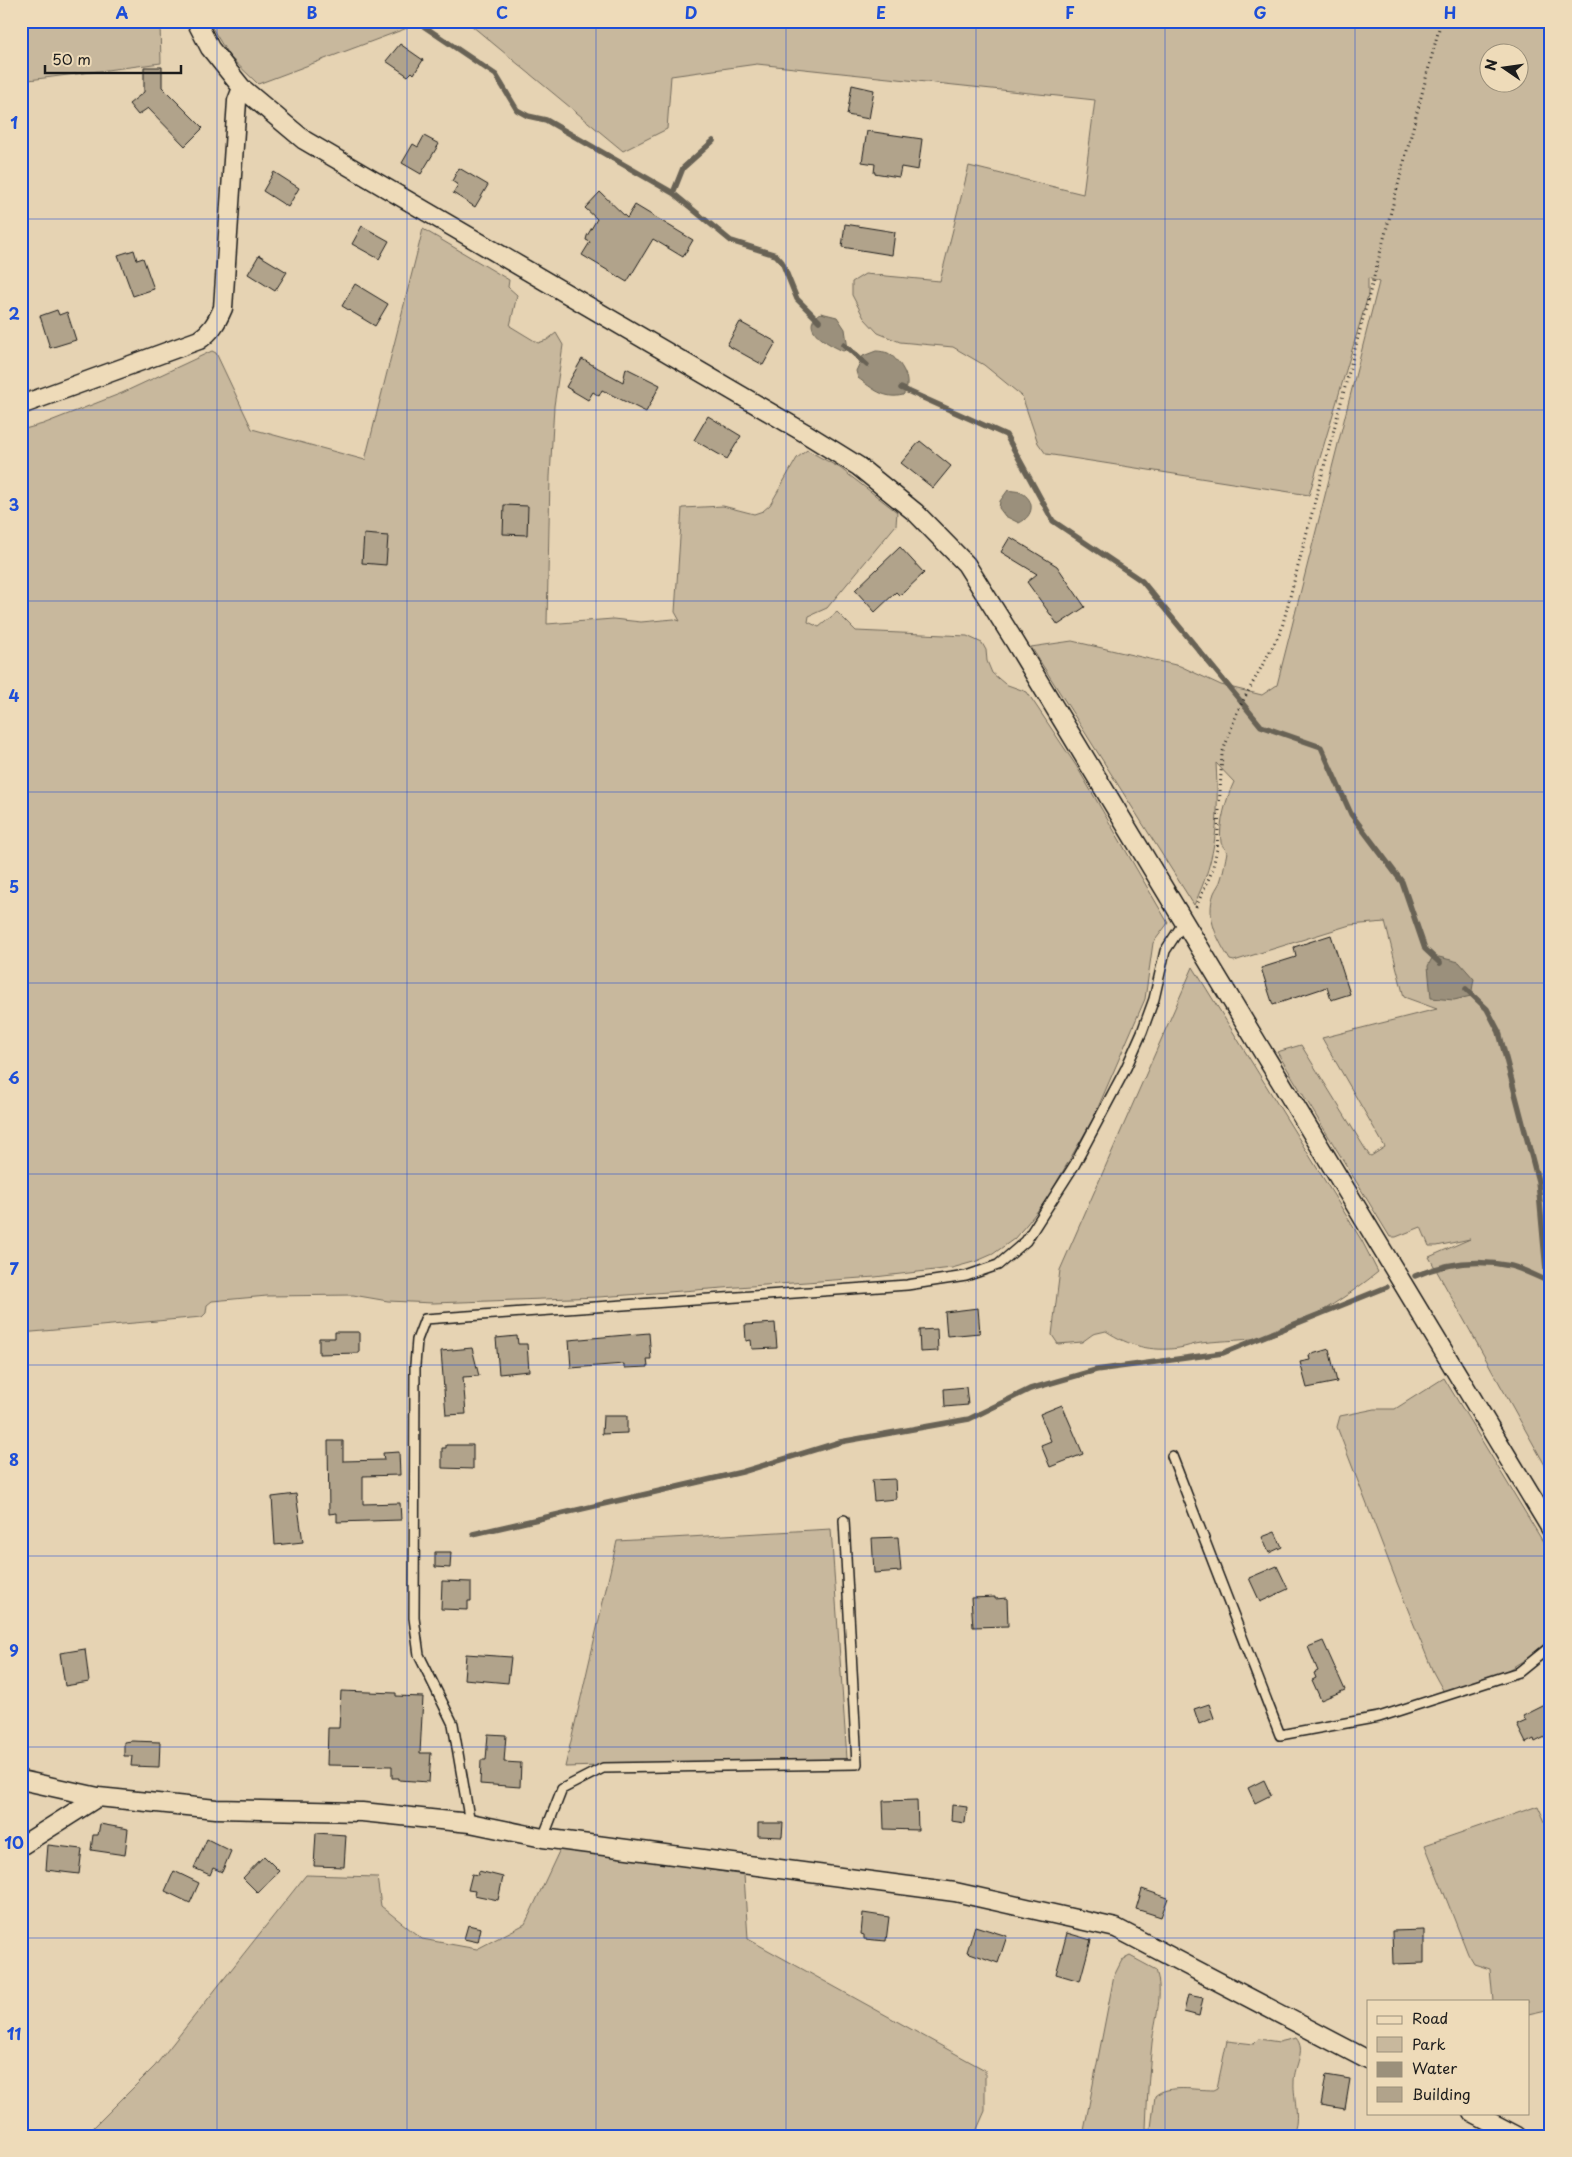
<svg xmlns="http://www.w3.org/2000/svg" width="1572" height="2157" font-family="'Playpen Sans',sans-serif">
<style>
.green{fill:#c8b89d;stroke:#726a5c;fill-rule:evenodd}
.water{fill:#9b907b;stroke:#686255}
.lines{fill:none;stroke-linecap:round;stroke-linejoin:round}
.stream{stroke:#686255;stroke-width:5.5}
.building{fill:#b1a38b;stroke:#1c1c1c}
.lane-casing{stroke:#1c1c1c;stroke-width:12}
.street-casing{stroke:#1c1c1c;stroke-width:21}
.path{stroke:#1c1c1c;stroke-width:3;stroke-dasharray:1 4;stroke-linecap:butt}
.lane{stroke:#eedbb9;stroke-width:9}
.street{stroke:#eedbb9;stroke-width:18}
.grid{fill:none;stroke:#1d4ed8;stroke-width:1;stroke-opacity:0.55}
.neatline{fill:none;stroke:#1d4ed8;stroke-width:2}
.grid-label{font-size:16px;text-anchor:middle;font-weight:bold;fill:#1d4ed8}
</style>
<rect width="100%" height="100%" fill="#e6d3b3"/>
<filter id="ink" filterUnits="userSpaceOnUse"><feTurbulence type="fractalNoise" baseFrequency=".02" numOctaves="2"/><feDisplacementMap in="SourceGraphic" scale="10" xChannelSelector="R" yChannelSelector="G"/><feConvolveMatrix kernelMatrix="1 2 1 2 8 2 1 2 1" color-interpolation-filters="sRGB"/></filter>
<g filter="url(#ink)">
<path class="green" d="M 21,21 L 156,21 L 160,24 L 161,63 L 21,81 Z
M 208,21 L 426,21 L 258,84 L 229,56 Z
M 466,21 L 1551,21 L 1551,1476 L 1429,1257 L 1470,1239 L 1437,1246 L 1429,1246 L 1421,1227 L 1396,1237 L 1390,1237 L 1277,1052 L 1301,1045 L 1369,1155 L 1371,1156 L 1385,1147 L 1322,1038 L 1437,1009 L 1404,997 L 1385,922 L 1350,925 L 1234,961 L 1230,960 C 1218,940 1205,918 1214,893 C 1216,888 1220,884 1221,879 C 1224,870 1225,861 1227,852 C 1225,848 1221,845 1221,842 C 1218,826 1227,796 1234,782 L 1216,763 C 1219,818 1218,855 1194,905 L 1031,647 L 1072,641 L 1180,666 L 1221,685 L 1262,695 L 1277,685 L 1379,282 L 1368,278 L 1368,296 L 1309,495 L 1046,454 L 1038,443 L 1022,396 L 984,365 L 953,347 L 900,342 L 878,333 L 864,318 L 852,295 L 852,282 L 865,274 L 940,281 L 969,166 L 1083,194 L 1095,100 L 757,64 L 671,76 L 667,129 L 623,151 ZM 1490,52 L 1520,52 L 1520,82 L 1490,82 Z
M 423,229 L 509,280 L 508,287 L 517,295 L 510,326 L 538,343 L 547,340 L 556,333 L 563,345 L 554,406 L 550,477 L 547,624 L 613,619 L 641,622 L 674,619 L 680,621 L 675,612 L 682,508 L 723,506 L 754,514 L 763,511 L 770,505 L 797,458 L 807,450 L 840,468 L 897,512 L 896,525 L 827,608 L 809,616 L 808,622 L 819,627 L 837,612 L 856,631 L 967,636 L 982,643 L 986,650 L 987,661 L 992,673 L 1005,684 L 1027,692 L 1077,767 L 1168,923 L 1153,943 L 1145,999 L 1093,1119 L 1047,1199 L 1027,1224 L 1014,1239 L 993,1254 L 977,1261 L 952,1268 L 875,1277 L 599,1297 L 433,1303 L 388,1301 L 353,1295 L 267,1296 L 212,1301 L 207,1305 L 206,1313 L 202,1317 L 21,1333 L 21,430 L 43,424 L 122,393 L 212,351 L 216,353 L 252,429 L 365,460 Z
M 1193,967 L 1362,1241 L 1378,1272 C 1352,1293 1302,1327 1270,1336 C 1248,1341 1223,1340 1201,1343 C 1193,1344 1186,1347 1179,1348 C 1151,1352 1129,1346 1106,1331 L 1093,1334 L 1082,1342 L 1058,1344 L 1052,1335 L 1060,1270 Z
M 1444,1378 L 1551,1555 L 1551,1638 L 1531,1656 L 1503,1673 L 1444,1692 L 1433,1672 L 1396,1580 L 1337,1427 L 1340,1416 L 1375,1409 L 1395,1409 Z
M 831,1529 L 847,1759 L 565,1767 L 617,1541 Z
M 1538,1806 L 1551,1835 L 1551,2009 L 1528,2014 L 1528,2001 L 1493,2001 L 1490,1969 L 1474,1964 L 1468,1954 L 1425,1845 Z
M 561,1847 L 744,1875 L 748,1939 L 985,2070 L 985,2111 L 974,2136 L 85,2136 L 155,2066 L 306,1875 L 377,1877 L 381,1906 L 422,1939 L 477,1949 L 525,1924 Z
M 1130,1956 L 1156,1970 C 1164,1994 1155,2018 1152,2043 C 1149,2071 1147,2100 1146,2129 L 1151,2128 L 1155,2096 C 1168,2084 1195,2090 1213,2090 L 1217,2088 L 1227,2041 L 1254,2044 L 1259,2039 L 1279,2042 L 1296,2038 C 1307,2051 1294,2065 1294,2082 C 1293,2098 1302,2123 1291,2136 L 1083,2136 L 1114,1976 L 1122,1960 Z"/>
<path class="water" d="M 821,313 L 837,317 L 845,329 L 848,349 L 843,351 C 830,345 796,328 821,313 Z
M 876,351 C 880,351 885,352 888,353 C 901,361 914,382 903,395 C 884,400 872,388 858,378 L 856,371 L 863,356 Z
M 1008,490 C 1011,491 1017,491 1020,492 C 1036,500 1034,516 1019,523 L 1005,516 L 999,508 L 1000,501 Z
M 1439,957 L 1459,962 L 1474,979 L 1471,996 L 1454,1000 L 1431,998 L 1428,966 L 1432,958 Z"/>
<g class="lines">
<path class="stream" d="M 416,21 L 496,75 L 517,110 L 528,116 L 546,120 L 673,193 L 731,241 L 776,255 L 782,262 L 797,299 L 819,321
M 673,193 L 683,168 L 713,141
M 844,345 L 867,365
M 901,388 L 1006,435 L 1053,521 L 1142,581 L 1261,726 L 1321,747 L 1351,814 L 1402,882 L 1425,949 L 1440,963
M 1466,989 L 1487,1009 L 1499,1032 L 1538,1181 L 1547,1281 L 1551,1293
M 1415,1276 C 1445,1263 1478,1259 1511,1266 C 1523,1269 1536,1276 1547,1281
M 473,1534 L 742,1472 L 840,1442 L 969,1419 L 1030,1389 L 1096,1370 L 1223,1353 L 1387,1287"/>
</g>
<path class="building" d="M 400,44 L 423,60 L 414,74 L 412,72 L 408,76 L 386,61 Z
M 144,67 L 162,67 L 162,87 L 203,128 L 185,146 L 148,108 L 138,115 L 129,104 L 144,92 Z
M 852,85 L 874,90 L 869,119 L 847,115 Z
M 867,131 L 922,139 L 918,170 L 901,167 L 899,177 L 874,173 L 875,164 L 862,162 Z
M 424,136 L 439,144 L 421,174 L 402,163 L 413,144 L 418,147 Z
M 459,168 L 488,185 L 475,207 L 453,193 L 458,185 L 452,181 Z
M 274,172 L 299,188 L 288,207 L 263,191 Z
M 600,192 L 627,218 L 635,205 L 693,240 L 683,257 L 653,239 L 627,282 L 582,255 L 590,242 L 586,240 L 587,236 L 597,219 L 585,208 Z
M 845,224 L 895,232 L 892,255 L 842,247 Z
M 362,226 L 389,241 L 379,259 L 352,244 Z
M 134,250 L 137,260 L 143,258 L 154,289 L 133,296 L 118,255 Z
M 259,255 L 287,272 L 275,291 L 248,274 Z
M 355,284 L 388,304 L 375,326 L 342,306 Z
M 57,310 L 59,315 L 67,312 L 76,340 L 50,348 L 40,316 Z
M 740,322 L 776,342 L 763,365 L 727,345 Z
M 582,359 L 623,382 L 626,368 L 660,385 L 646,412 L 602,390 L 599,396 L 593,392 L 588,400 L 566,387 Z
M 708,416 L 741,436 L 727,459 L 694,440 Z
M 920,441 L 951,466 L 933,488 L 901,463 Z
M 504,505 L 528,506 L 527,535 L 503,534 Z
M 364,534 L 388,536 L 386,565 L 362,563 Z
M 1010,537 L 1057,566 L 1085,607 L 1058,625 L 1027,582 L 1037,574 L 1001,552 Z
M 900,547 L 924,573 L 904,592 L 899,595 L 896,592 L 875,612 L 855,590 Z
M 1331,935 L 1350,994 L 1331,1000 L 1327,987 L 1273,1005 L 1261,968 L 1296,957 L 1294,947 Z
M 978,1308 L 980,1333 L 947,1336 L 945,1312 Z
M 775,1323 L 777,1348 L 752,1349 L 751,1340 L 746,1341 L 745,1325 Z
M 937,1329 L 938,1351 L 920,1352 L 919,1330 Z
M 335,1332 L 359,1332 L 359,1353 L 319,1354 L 319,1338 L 335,1338 Z
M 649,1333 L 651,1359 L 647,1359 L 648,1367 L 624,1368 L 624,1364 L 571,1368 L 569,1340 Z
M 517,1336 L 518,1344 L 527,1344 L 529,1371 L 499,1374 L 496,1338 Z
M 472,1348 L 479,1376 L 463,1377 L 466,1414 L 446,1415 L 441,1351 Z
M 1329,1349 L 1337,1382 L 1307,1388 L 1300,1362 L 1310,1360 L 1309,1355 Z
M 966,1387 L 968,1405 L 945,1407 L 944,1389 Z
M 1062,1405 L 1083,1454 L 1050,1467 L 1041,1445 L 1051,1441 L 1040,1414 Z
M 603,1416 L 627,1416 L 627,1433 L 602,1434 Z
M 328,1441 L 343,1441 L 343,1461 L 384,1460 L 383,1453 L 399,1452 L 400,1475 L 363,1476 L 363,1504 L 400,1503 L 401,1520 L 337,1522 L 337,1513 L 329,1514 Z
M 446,1445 L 473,1445 L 473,1469 L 442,1468 L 442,1448 L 446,1448 Z
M 895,1479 L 896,1499 L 874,1501 L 872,1480 Z
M 296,1494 L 303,1542 L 275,1545 L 272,1497 Z
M 1275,1532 L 1282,1547 L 1269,1553 L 1262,1537 Z
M 898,1537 L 901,1571 L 874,1573 L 872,1538 Z
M 435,1552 L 451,1552 L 450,1568 L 435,1567 Z
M 1277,1566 L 1288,1589 L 1260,1602 L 1249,1578 Z
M 442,1581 L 471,1582 L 471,1601 L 468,1601 L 468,1610 L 441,1609 Z
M 995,1597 L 995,1599 L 1007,1598 L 1008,1626 L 973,1627 L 971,1598 Z
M 1323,1641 L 1345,1690 L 1321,1700 L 1312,1680 L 1316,1678 L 1314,1673 L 1318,1671 L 1308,1647 Z
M 85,1649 L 89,1682 L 65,1686 L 60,1653 Z
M 466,1654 L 511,1657 L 508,1683 L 464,1679 Z
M 341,1691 L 396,1693 L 396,1696 L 423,1697 L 420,1753 L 431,1753 L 429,1782 L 399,1780 L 399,1778 L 392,1778 L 392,1766 L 327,1765 L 328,1728 L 339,1728 Z
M 1209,1704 L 1214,1718 L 1199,1724 L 1194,1709 Z
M 1545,1705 L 1551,1716 L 1551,1734 L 1535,1742 L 1534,1739 L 1526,1743 L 1517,1725 L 1526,1721 L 1523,1716 Z
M 488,1734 L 506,1735 L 504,1762 L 521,1763 L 520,1787 L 480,1784 L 481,1760 L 486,1760 Z
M 132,1741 L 160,1742 L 159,1767 L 131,1766 L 132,1756 L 124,1756 L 124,1742 Z
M 1264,1780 L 1271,1795 L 1255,1803 L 1248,1788 Z
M 917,1800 L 918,1830 L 884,1829 L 883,1801 Z
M 952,1805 L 967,1807 L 965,1823 L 951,1821 Z
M 758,1823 L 783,1823 L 782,1837 L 758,1836 Z
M 100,1824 L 128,1829 L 125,1855 L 91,1850 L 93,1835 L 98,1835 Z
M 316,1833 L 346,1835 L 344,1867 L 314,1866 Z
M 207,1839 L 231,1851 L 222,1872 L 213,1868 L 210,1875 L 194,1868 Z
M 48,1845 L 82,1849 L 79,1874 L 46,1870 Z
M 264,1856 L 279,1871 L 258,1893 L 243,1878 Z
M 174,1871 L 199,1883 L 190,1903 L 165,1891 Z
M 479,1871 L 503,1877 L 498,1900 L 474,1895 L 475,1891 L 468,1890 L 472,1874 L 478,1875 Z
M 1142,1889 L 1168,1898 L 1161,1917 L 1136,1909 Z
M 863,1913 L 889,1917 L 886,1941 L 864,1939 L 864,1935 L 861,1934 Z
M 468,1925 L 481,1928 L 478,1942 L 464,1939 Z
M 975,1926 L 1007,1936 L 998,1963 L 967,1952 Z
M 1424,1930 L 1424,1963 L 1393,1964 L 1392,1931 Z
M 1067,1933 L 1091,1940 L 1080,1981 L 1056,1974 Z
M 1188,1995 L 1203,1998 L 1199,2016 L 1184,2012 Z
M 1326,2075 L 1350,2079 L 1345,2109 L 1321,2105 Z"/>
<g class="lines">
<defs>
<path id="lane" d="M 1172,1456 L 1280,1735 L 1379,1717 L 1519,1672 L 1551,1646
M 470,1823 L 453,1724 L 419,1655 L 414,1618 L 415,1365 L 417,1340 L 425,1319 L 907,1285 L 966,1276 L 998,1265 L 1026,1241 L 1075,1164 L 1126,1068 L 1142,1032 L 1154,999 L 1165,951 L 1184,922
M 543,1838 L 562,1789 L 603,1768 L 857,1764 L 844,1520"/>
<path id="street" d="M 196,21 L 210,48 L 242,88 L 304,140 L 805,433 L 858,466 L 916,513 L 966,564 L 1015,642 L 1551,1529
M 21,405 L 199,340 C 211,332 217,322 223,308 L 237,101 L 242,88
M 21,1780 L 98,1797 L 216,1809 L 362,1812 L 470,1823 L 543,1838 L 955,1892 L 1116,1928 L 1368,2060
M 21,1846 L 98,1797
M 1473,2113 L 1517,2136"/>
</defs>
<use href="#lane" class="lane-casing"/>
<use href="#street" class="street-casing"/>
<path class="path" d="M 1196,907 L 1212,871 L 1217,849 L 1222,754 L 1238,710 L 1281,631 L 1441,21"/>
<use href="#lane" class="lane"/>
<use href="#street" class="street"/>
</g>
</g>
<path class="grid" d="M 217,21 L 217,2136M 407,21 L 407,2136M 596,21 L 596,2136M 786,21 L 786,2136M 976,21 L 976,2136M 1165,21 L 1165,2136M 1355,21 L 1355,2136M 21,219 L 1551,219M 21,410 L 1551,410M 21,601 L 1551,601M 21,792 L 1551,792M 21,983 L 1551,983M 21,1174 L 1551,1174M 21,1365 L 1551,1365M 21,1556 L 1551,1556M 21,1747 L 1551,1747M 21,1938 L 1551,1938"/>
<rect width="1572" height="2157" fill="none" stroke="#eedbb9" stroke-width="55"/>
<rect x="1367" y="2000" width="162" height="115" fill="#eedbb9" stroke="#9a8f7a"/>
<rect x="1377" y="2016" width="25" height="8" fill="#eedbb9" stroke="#9a8f7a"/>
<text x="1412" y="2024" font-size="15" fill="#1c1c1c">Road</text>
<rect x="1377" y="2037" width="25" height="15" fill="#c8b89d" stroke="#9a8f7a"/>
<text x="1412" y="2050" font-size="15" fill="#1c1c1c">Park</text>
<rect x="1377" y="2062" width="25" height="15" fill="#9b907b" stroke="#9a8f7a"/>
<text x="1412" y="2074" font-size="15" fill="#1c1c1c">Water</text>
<rect x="1377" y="2087" width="25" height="15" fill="#b1a38b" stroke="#9a8f7a"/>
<text x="1412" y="2100" font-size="15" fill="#1c1c1c">Building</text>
<g transform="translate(1504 68) rotate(283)"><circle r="24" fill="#eedbb9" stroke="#9a8f7a"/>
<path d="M0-4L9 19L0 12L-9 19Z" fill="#1c1c1c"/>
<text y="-8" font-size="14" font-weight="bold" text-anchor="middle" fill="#1c1c1c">N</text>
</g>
<path d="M45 65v8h136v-8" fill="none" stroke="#1c1c1c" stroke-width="2.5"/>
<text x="52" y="65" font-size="15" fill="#1c1c1c" stroke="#eedbb9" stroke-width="4" paint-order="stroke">50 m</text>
<rect x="28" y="28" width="1516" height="2102" class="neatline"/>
<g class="grid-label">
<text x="122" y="19">A</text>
<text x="312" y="19">B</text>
<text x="502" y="19">C</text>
<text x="691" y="19">D</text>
<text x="881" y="19">E</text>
<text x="1070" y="19">F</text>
<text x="1260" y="19">G</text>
<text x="1450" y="19">H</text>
<text x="14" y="129">1</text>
<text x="14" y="320">2</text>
<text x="14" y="511">3</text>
<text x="14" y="702">4</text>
<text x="14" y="893">5</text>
<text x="14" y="1084">6</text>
<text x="14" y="1275">7</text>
<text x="14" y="1466">8</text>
<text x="14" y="1657">9</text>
<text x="14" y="1849">10</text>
<text x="14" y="2040">11</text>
</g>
</svg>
